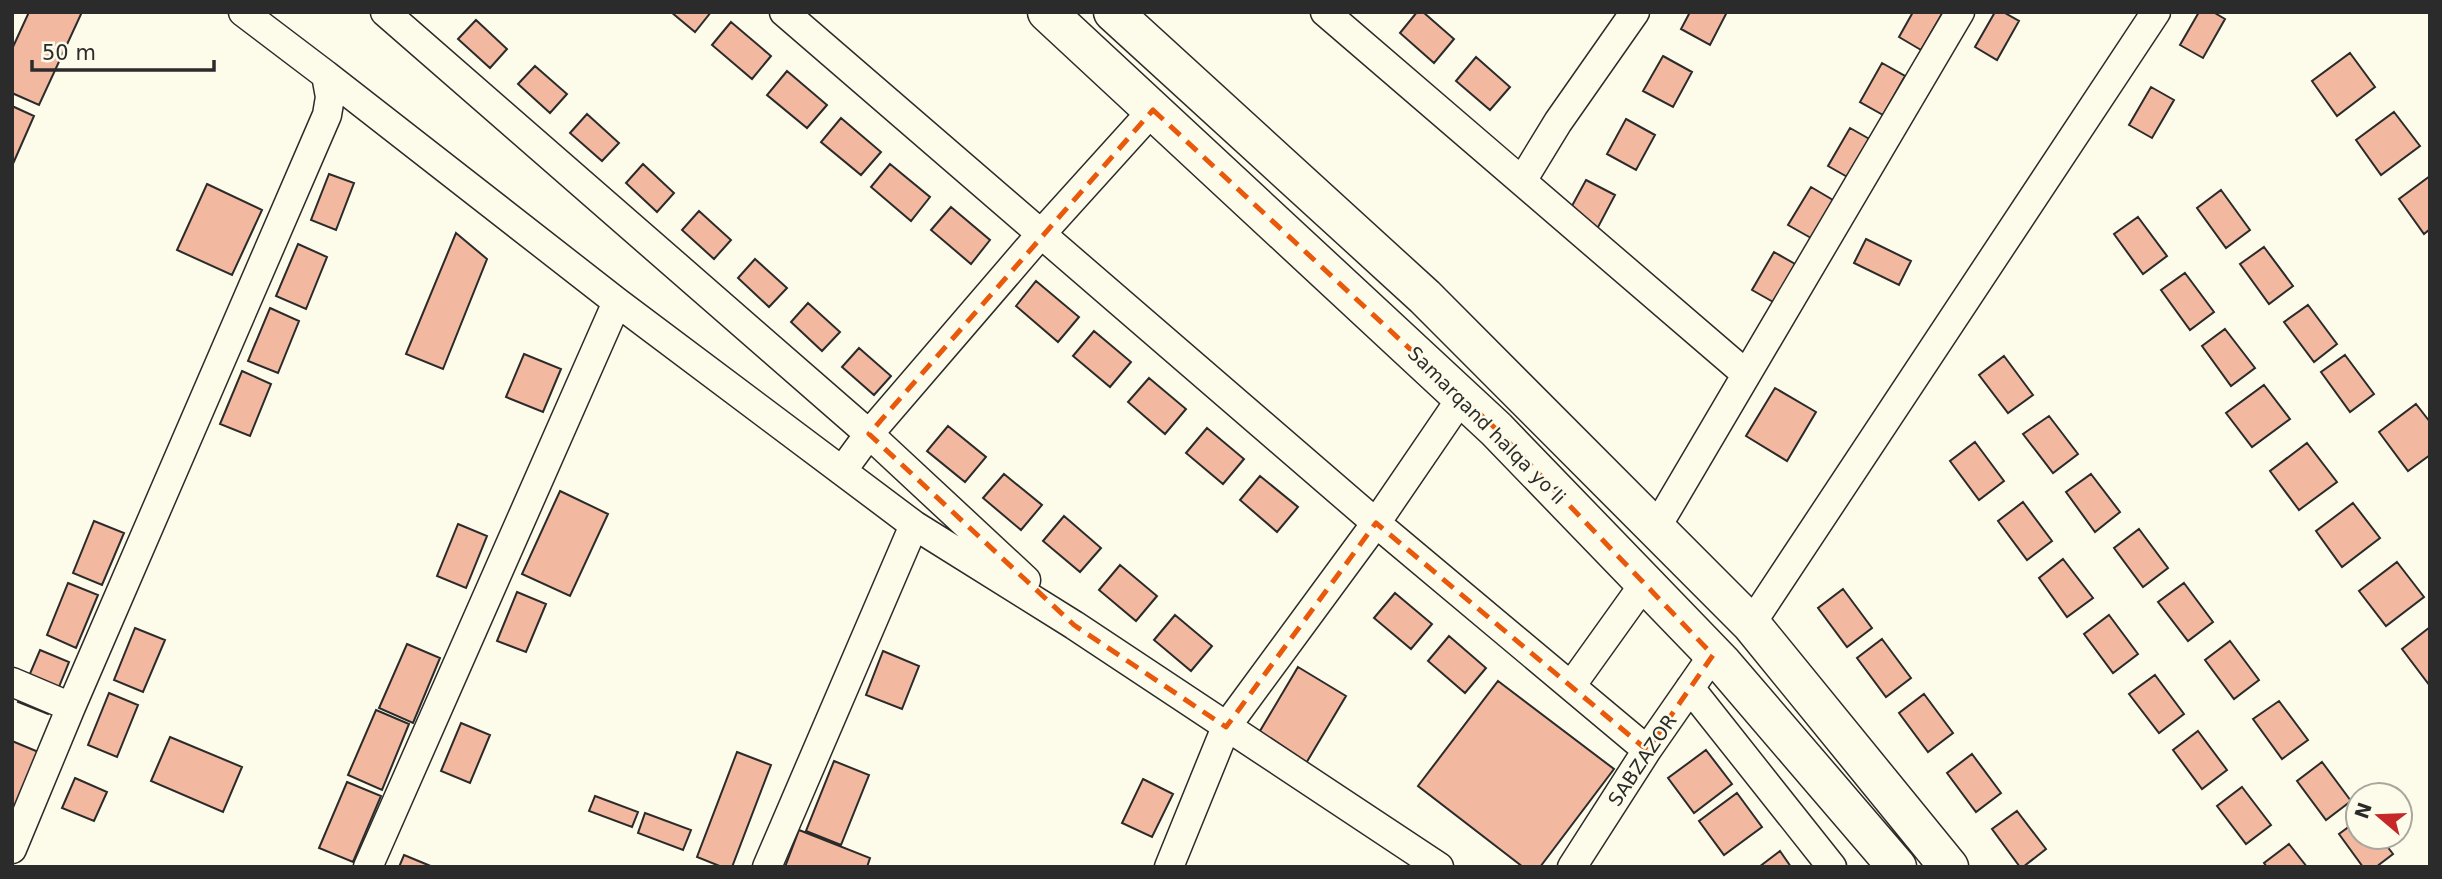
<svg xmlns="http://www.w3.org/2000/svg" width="2442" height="879" font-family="'DejaVu Sans',sans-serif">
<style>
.building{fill:#f2b8a0;stroke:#2b2b2b;stroke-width:2}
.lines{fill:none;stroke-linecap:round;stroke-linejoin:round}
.minor-casing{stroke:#2b2b2b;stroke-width:31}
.highway-casing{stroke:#2b2b2b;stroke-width:41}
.minor{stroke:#fdfbea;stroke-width:28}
.highway{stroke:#fdfbea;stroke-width:38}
.marked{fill:none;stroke:#e8590c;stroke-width:5;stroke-dasharray:14 9;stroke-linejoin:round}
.labels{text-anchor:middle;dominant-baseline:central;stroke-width:5;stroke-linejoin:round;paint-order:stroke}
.street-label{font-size:19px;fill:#2b2b2b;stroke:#fdfbea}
</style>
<rect width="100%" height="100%" fill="#fdfbea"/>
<path class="building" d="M 29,12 L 82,12 L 39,105 L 12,93 L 12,49 Z
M 671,12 L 711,12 L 695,32 Z
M 1417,12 L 1423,12 L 1454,39 L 1434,63 L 1400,33 Z
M 1690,12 L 1727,12 L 1710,45 L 1681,29 Z
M 1913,12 L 1943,12 L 1921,50 L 1899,37 Z
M 1995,12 L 2003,12 L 2019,21 L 1997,60 L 1975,47 Z
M 2199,12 L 2213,12 L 2225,19 L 2203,58 L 2180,45 Z
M 476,20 L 507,49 L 490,68 L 458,39 Z
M 731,22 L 771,56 L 752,79 L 712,45 Z
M 2350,53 L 2375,87 L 2337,116 L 2312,81 Z
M 1663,56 L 1692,72 L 1673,107 L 1643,91 Z
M 1476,57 L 1510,87 L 1490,110 L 1456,81 Z
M 1882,63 L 1905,76 L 1883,115 L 1860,102 Z
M 535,66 L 567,94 L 550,113 L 518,84 Z
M 787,71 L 827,105 L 807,128 L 767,95 Z
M 2151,87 L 2174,100 L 2152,138 L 2129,125 Z
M 12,106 L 34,116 L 12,166 Z
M 2394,112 L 2420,146 L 2381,175 L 2356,140 Z
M 587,114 L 619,143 L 602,161 L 570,133 Z
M 841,118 L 881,152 L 861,175 L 821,142 Z
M 1626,119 L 1655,135 L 1636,170 L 1607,154 Z
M 1850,128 L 1873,141 L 1851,179 L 1828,166 Z
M 643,164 L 674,193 L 657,212 L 626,183 Z
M 890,164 L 930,197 L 911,221 L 871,187 Z
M 329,174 L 354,183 L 336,230 L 311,220 Z
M 2430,176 L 2430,229 L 2424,234 L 2399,199 Z
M 1586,180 L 1615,195 L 1596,231 L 1567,215 Z
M 207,184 L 262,210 L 232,275 L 177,250 Z
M 1811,187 L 1833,200 L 1811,238 L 1788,225 Z
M 2221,190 L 2250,230 L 2226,248 L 2197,208 Z
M 951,207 L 990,240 L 971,264 L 931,230 Z
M 699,211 L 731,240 L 714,259 L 682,230 Z
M 2138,217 L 2167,256 L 2143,274 L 2114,234 Z
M 456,233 L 487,259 L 443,369 L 406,354 Z
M 1866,239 L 1911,261 L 1899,285 L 1854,263 Z
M 298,244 L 327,257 L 306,309 L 276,296 Z
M 2264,247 L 2293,286 L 2269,304 L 2240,264 Z
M 1774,252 L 1797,265 L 1775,303 L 1752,290 Z
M 755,259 L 787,288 L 769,307 L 738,278 Z
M 2185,273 L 2214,312 L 2190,330 L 2161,290 Z
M 1036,281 L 1079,317 L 1058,342 L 1016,306 Z
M 808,303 L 840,332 L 822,351 L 791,322 Z
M 2308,305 L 2337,344 L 2314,362 L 2284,322 Z
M 270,308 L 299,321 L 278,373 L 248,361 Z
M 2225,329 L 2255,368 L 2231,386 L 2202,346 Z
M 1094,331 L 1131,362 L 1110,387 L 1073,356 Z
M 859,348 L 891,376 L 874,395 L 842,367 Z
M 524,354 L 561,369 L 543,412 L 506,397 Z
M 2345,355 L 2374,394 L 2350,412 L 2321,372 Z
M 2004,356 L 2033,395 L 2008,413 L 1979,375 Z
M 242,371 L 271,384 L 250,436 L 220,424 Z
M 1149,378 L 1186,409 L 1165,434 L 1128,402 Z
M 2264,385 L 2290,419 L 2252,447 L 2226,413 Z
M 1775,388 L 1816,412 L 1787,461 L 1746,436 Z
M 2416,404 L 2430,422 L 2430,455 L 2408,471 L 2379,432 Z
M 2049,416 L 2078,454 L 2053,473 L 2023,434 Z
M 948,426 L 986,457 L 965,482 L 927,451 Z
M 1207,428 L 1244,459 L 1223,484 L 1186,453 Z
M 1975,442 L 2004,481 L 1979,500 L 1950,461 Z
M 2307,443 L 2337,482 L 2299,510 L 2270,471 Z
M 1004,474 L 1042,505 L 1021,530 L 983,498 Z
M 2091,474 L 2120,512 L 2095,532 L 2066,492 Z
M 1260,476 L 1298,507 L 1277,532 L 1240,500 Z
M 560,491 L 608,514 L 570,596 L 522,574 Z
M 2023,502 L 2052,541 L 2027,560 L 1998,521 Z
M 2353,503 L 2380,538 L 2342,567 L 2316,531 Z
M 1064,516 L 1101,548 L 1080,572 L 1043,541 Z
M 94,521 L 124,533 L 102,585 L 73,573 Z
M 458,524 L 487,536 L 466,588 L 437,576 Z
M 2139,529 L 2168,568 L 2143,587 L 2114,548 Z
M 2063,559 L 2093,598 L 2067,617 L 2039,578 Z
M 2397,562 L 2424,597 L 2386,626 L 2359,591 Z
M 1120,565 L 1157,596 L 1136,621 L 1099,590 Z
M 68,583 L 98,595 L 76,648 L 47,635 Z
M 2184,583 L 2213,622 L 2188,641 L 2158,602 Z
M 1843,589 L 1872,628 L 1847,647 L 1818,608 Z
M 517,592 L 546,604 L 526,652 L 497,641 Z
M 1395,593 L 1432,624 L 1411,649 L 1374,618 Z
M 1175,615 L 1212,646 L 1191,671 L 1154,640 Z
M 2109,615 L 2138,654 L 2113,673 L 2084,634 Z
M 2430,627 L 2430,686 L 2402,649 Z
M 135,628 L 165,640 L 143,692 L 114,680 Z
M 1449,636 L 1486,668 L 1465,693 L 1428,661 Z
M 1882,639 L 1911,678 L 1886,697 L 1857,658 Z
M 2230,641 L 2259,680 L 2234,699 L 2205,660 Z
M 407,644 L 440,658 L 413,723 L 379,708 Z
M 40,650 L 69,662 L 48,714 L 18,702 Z
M 883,651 L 919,666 L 902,709 L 866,695 Z
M 1298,667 L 1346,696 L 1305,765 L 1257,736 Z
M 2155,675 L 2184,714 L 2159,733 L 2129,694 Z
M 1498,681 L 1614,769 L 1540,867 L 1523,867 L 1418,786 Z
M 109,693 L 138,705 L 117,757 L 88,745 Z
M 1924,694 L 1953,733 L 1928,752 L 1899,713 Z
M 2279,701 L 2308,740 L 2282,759 L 2253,719 Z
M 376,710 L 409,724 L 382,790 L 348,775 Z
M 461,723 L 490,735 L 470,783 L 441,771 Z
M 2198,731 L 2227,770 L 2202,789 L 2173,750 Z
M 170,737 L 242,767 L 223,812 L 151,781 Z
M 12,741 L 41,753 L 16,810 L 12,809 Z
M 1706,750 L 1732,784 L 1694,813 L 1668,778 Z
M 737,752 L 771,765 L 732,867 L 722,867 L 697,857 Z
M 1972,754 L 2001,793 L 1976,812 L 1947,773 Z
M 834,761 L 869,775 L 841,845 L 806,831 Z
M 2322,762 L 2351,801 L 2326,820 L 2297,781 Z
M 75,778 L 107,792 L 94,821 L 62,808 Z
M 1143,779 L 1173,794 L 1152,837 L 1122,823 Z
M 347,782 L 381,796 L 353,862 L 319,848 Z
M 2242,787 L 2271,825 L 2246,844 L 2217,806 Z
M 1737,793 L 1762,827 L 1724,855 L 1699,821 Z
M 595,796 L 638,812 L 632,827 L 589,811 Z
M 2017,811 L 2046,849 L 2023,867 L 2020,867 L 1992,829 Z
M 645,813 L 691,830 L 683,850 L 638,833 Z
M 2358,820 L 2358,837 L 2380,837 L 2393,854 L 2376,867 L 2363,867 L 2339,834 Z
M 799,830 L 870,858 L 867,867 L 785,867 Z
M 2289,844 L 2307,867 L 2267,867 L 2264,863 Z
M 1780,851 L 1791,867 L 1759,867 Z
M 404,855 L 433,867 L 399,867 Z"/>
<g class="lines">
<defs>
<path id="minor" d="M 385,12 L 869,434 L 1026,580
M 784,12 L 1376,523 L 1647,750
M 1325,12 L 1746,374
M 326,75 L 617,302 L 914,525 L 1074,625 L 1439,867
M 1522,181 L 1558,122 L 1635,12
M 842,471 L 869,434 L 1040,235 L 1153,110
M 1656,528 L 1960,12
M 1751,624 L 2156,12
M 12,682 L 71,707
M 1571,686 L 1644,584
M 1690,688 L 1832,867
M 12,849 L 71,707 L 327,115 L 330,97 L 326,75 L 243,12
M 368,867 L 617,302
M 767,867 L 914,525
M 1169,867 L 1226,727 L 1376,523 L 1462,397
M 1572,867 L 1647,750 L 1713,655"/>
<path id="highway" d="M 1047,12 L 1496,429 L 1723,664 L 1897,867
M 1113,12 L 1425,297 L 1751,624 L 1949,867"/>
</defs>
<use href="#minor" class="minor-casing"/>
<use href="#highway" class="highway-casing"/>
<use href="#minor" class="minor"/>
<use href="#highway" class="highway"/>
</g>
<path class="marked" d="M 1153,110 L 1496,429 L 1713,655 L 1647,750 L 1376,523 L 1226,727 L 1074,625 L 869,434 Z"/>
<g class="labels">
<g class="street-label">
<text transform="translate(1487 425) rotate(45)">Samarqand halqa yoʻli</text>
<text transform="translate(1642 760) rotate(-56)">SABZAZOR</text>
</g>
</g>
<rect width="2442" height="879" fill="none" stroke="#2b2b2b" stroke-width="28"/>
<g transform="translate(2379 816) rotate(289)"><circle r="33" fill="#fdfbea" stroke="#a9a89e" stroke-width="2"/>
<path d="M0-5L12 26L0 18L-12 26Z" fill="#c62828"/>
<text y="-10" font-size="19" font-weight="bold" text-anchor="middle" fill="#2b2b2b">N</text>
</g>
<path d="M32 60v10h182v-10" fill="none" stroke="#2b2b2b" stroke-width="3.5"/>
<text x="42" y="60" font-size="21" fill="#2b2b2b" stroke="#fdfbea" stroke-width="5" paint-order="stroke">50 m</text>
</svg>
